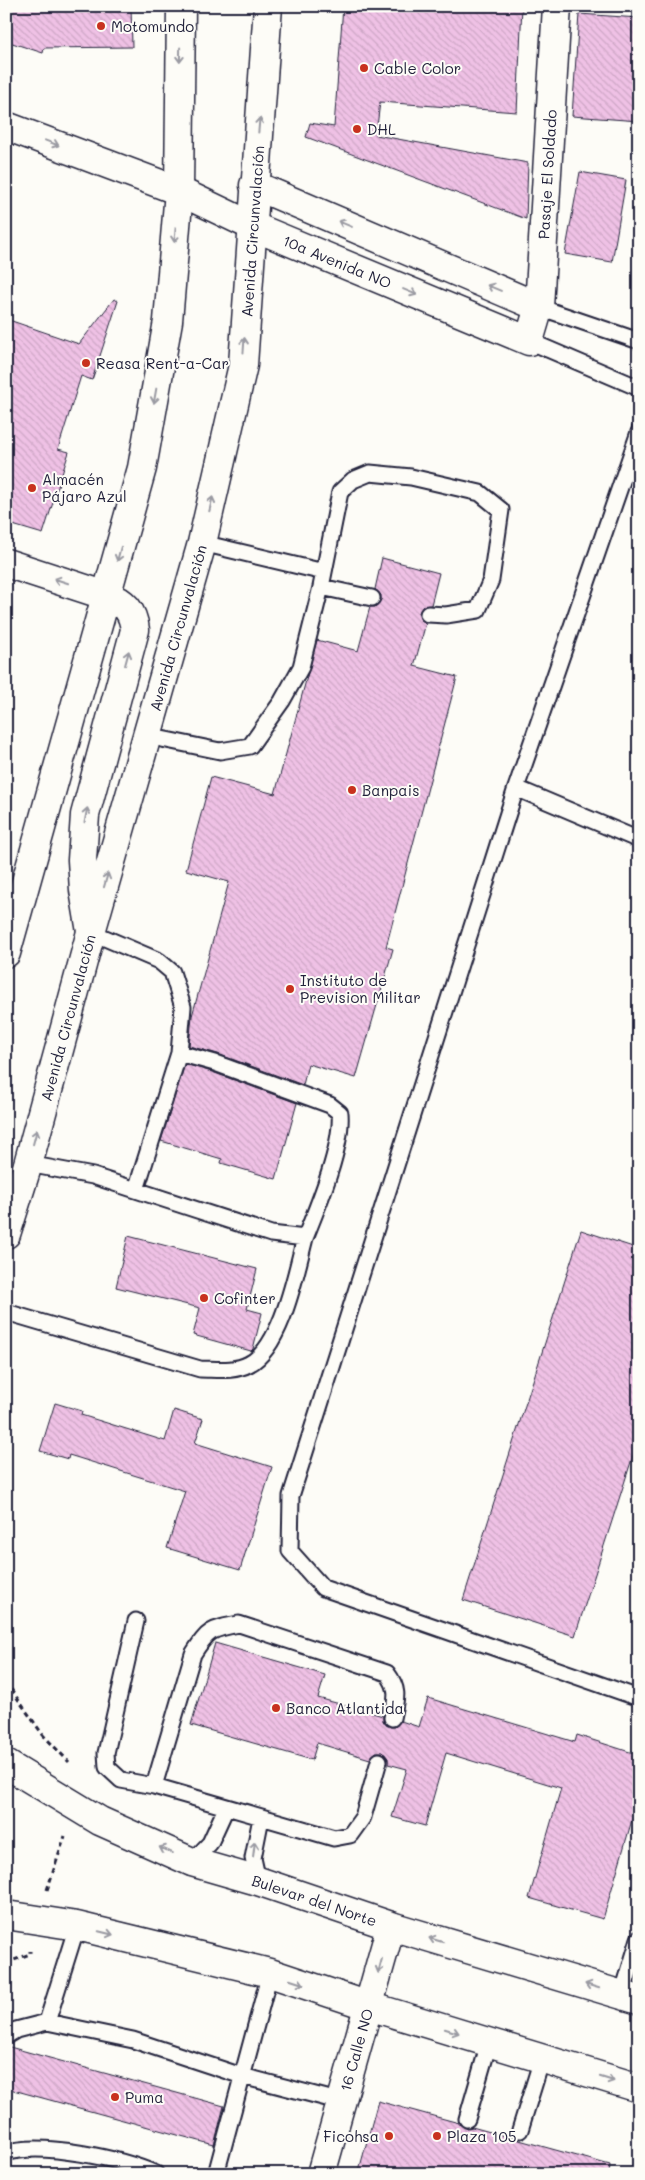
<svg xmlns="http://www.w3.org/2000/svg" width="645" height="2180" font-family="Mali,sans-serif">
<style>
.building{fill:url(#building-back-hatch);stroke:#22223b}
.lines{fill:none;stroke-linecap:round;stroke-linejoin:round}
.lane-casing{stroke:#22223b;stroke-width:19}
.street-casing{stroke:#22223b;stroke-width:31}
.highway-casing{stroke:#22223b;stroke-width:31}
.path{stroke:#22223b;stroke-width:3;stroke-dasharray:5 4;stroke-linecap:butt}
.lane{stroke:#fdfcf7;stroke-width:15}
.street{stroke:#fdfcf7;stroke-width:28}
.highway{stroke:#fdfcf7;stroke-width:28}
.oneway{stroke:#9a9aa2}
.poi-dot{fill:#c8321e;stroke:#fdfcf7;stroke-width:2}
.labels{text-anchor:middle;dominant-baseline:central;stroke-width:4;stroke-linejoin:round;paint-order:stroke}
.poi-label{font-size:15px;fill:#22223b;stroke:#fdfcf7;text-anchor:start}
.street-label{font-size:15px;fill:#22223b;stroke:#fdfcf7}
</style>
<defs>
<pattern id="building-back-hatch" width="6" height="6" patternUnits="userSpaceOnUse" patternTransform="scale(1.25)"><rect width="6" height="6" fill="#efc1e5"/><path d="M-1 5l2 2M0 0l6 6M5-1l2 2" fill="none" stroke="#cda6c5"/></pattern>
</defs>
<rect width="100%" height="100%" fill="#fdfcf7"/>
<filter id="ink" filterUnits="userSpaceOnUse"><feTurbulence type="fractalNoise" baseFrequency=".02" numOctaves="2"/><feDisplacementMap in="SourceGraphic" scale="10" xChannelSelector="R" yChannelSelector="G"/><feConvolveMatrix kernelMatrix="1 2 1 2 8 2 1 2 1" color-interpolation-filters="sRGB"/></filter>
<g filter="url(#ink)">
<path class="building" d="M 6,6 L 131,6 L 132,47 L 44,48 L 43,53 L 6,41 Z
M 343,6 L 522,6 L 517,112 L 380,102 L 376,135 L 528,163 L 526,219 L 306,137 L 310,123 L 334,127 Z
M 579,14 L 639,18 L 639,121 L 572,116 Z
M 580,172 L 626,180 L 612,262 L 565,254 Z
M 114,299 L 118,301 L 92,380 L 81,376 L 58,449 L 69,452 L 43,534 L 6,523 L 6,319 L 79,344 Z
M 382,558 L 439,573 L 431,605 L 423,606 L 419,613 L 420,619 L 426,623 L 414,666 L 457,677 L 386,947 L 393,949 L 356,1078 L 308,1064 L 303,1085 L 218,1054 L 189,1046 L 192,1016 L 229,882 L 186,870 L 211,777 L 275,794 L 317,640 L 358,651 L 370,607 L 375,607 L 381,600 L 381,595 L 375,589 Z
M 185,1064 L 212,1072 L 297,1103 L 276,1179 L 221,1163 L 222,1159 L 161,1141 Z
M 581,1230 L 639,1249 L 639,1437 L 575,1636 L 463,1600 Z
M 128,1236 L 257,1269 L 247,1309 L 262,1313 L 253,1349 L 251,1351 L 193,1335 L 200,1308 L 116,1287 Z
M 55,1403 L 82,1411 L 81,1415 L 165,1441 L 174,1410 L 203,1419 L 195,1443 L 272,1467 L 240,1570 L 167,1548 L 185,1491 L 69,1455 L 68,1459 L 40,1451 Z
M 215,1643 L 325,1675 L 318,1698 L 383,1716 L 383,1721 L 390,1727 L 395,1727 L 401,1721 L 419,1727 L 428,1698 L 575,1742 L 577,1735 L 639,1755 L 639,1796 L 603,1919 L 529,1898 L 561,1788 L 446,1753 L 425,1826 L 392,1817 L 407,1769 L 388,1764 L 388,1758 L 382,1752 L 376,1752 L 370,1759 L 317,1743 L 312,1760 L 191,1725 Z
M 6,2046 L 224,2106 L 214,2145 L 6,2088 Z
M 378,2101 L 459,2123 L 465,2128 L 472,2127 L 610,2165 L 609,2174 L 358,2174 Z"/>
<g class="lines">
<defs>
<path id="lane" d="M 539,307 L 639,341
M 529,341 L 639,388
M 639,432 L 516,788 L 291,1496 L 290,1551 L 323,1588 L 639,1698
M 202,543 L 324,572
M 372,598 L 321,587 L 340,492 L 353,480 L 370,473 L 411,477 L 480,493 L 501,510 L 491,580 L 478,610 L 446,615 L 428,614
M 147,736 L 220,751 L 250,746 L 282,701 L 301,667 L 321,587
M 516,788 L 639,840
M 91,932 L 159,961 L 172,972 L 183,1007 L 179,1053 L 136,1190
M 179,1053 L 215,1063 L 330,1105 L 340,1113 C 343,1146 318,1206 305,1238
M 6,1312 L 200,1369 C 216,1369 234,1372 249,1364 C 282,1347 296,1272 305,1238 L 271,1234 L 93,1176 L 28,1164
M 136,1621 L 106,1753 L 107,1767 L 121,1780 L 154,1786 L 334,1838 L 350,1835 L 363,1817 L 379,1761
M 154,1786 L 193,1654 C 208,1630 211,1629 239,1624 L 387,1673 C 400,1690 396,1699 392,1718
M 192,1862 L 210,1843 L 226,1808
M 258,1881 L 253,1858 L 261,1818
M 622,1995 L 639,1939
M 47,2022 L 77,1926
M 6,2036 L 16,2030 L 47,2022 L 133,2040 L 242,2076 L 342,2102
M 467,2119 L 489,2043
M 520,2130 L 542,2059
M 6,2153 C 41,2141 122,2159 156,2174
M 216,2174 L 270,1973"/>
<g id="street">
<path id="s1" d="M 6,126 L 179,191 L 252,226 L 529,341 L 539,307 L 557,6"/>
<path d="M 254,185 L 539,307"/>
<path d="M 6,563 L 107,596"/>
<path id="s2" d="M 321,2174 L 391,1926"/>
</g>
<g id="highway">
<path d="M 90,926 L 84,890 L 82,860 L 85,815 L 135,630 C 133,612 125,601 107,596"/>
<path d="M 6,953 L 142,468 L 168,321 L 179,191 L 181,6"/>
<path id="s3" d="M 6,1234 L 28,1164 L 91,932 L 202,543 L 243,365 L 268,6"/>
<path id="s4" d="M 6,1764 L 100,1821 L 192,1862 L 258,1881 L 391,1926 L 639,2000"/>
<path d="M 6,1915 L 77,1926 L 270,1973 L 369,2006 L 639,2088"/>
</g>
</defs>
<use href="#lane" class="lane-casing"/>
<use href="#street" class="street-casing"/>
<use href="#highway" class="highway-casing"/>
<path class="path" d="M 6,1682 L 43,1735 L 69,1762
M 47,1890 L 65,1836
M 6,1963 L 30,1954 L 30,1951"/>
<use href="#lane" class="lane"/>
<use href="#street" class="street"/>
<use href="#highway" class="highway"/>
</g>
<defs><path id="oneway-shaft" d="M-6 0H5M1.5-3L5.5 0L1.5 3" fill="none" stroke-width="1.6" stroke-linecap="round" stroke-linejoin="round" transform="scale(1.25)"/></defs>
<g class="oneway">
<use href="#oneway-shaft" transform="translate(180 55) rotate(91)"/>
<use href="#oneway-shaft" transform="translate(259 125) rotate(-85)"/>
<use href="#oneway-shaft" transform="translate(52 143) rotate(21)"/>
<use href="#oneway-shaft" transform="translate(345 224) rotate(-157)"/>
<use href="#oneway-shaft" transform="translate(175 235) rotate(95)"/>
<use href="#oneway-shaft" transform="translate(494 288) rotate(-157)"/>
<use href="#oneway-shaft" transform="translate(410 292) rotate(23)"/>
<use href="#oneway-shaft" transform="translate(244 345) rotate(-86)"/>
<use href="#oneway-shaft" transform="translate(155 396) rotate(100)"/>
<use href="#oneway-shaft" transform="translate(211 504) rotate(-77)"/>
<use href="#oneway-shaft" transform="translate(119 554) rotate(105)"/>
<use href="#oneway-shaft" transform="translate(61 581) rotate(-162)"/>
<use href="#oneway-shaft" transform="translate(127 658) rotate(-75)"/>
<use href="#oneway-shaft" transform="translate(86 815) rotate(-79)"/>
<use href="#oneway-shaft" transform="translate(106 880) rotate(-74)"/>
<use href="#oneway-shaft" transform="translate(35 1137) rotate(-75)"/>
<use href="#oneway-shaft" transform="translate(254 1849) rotate(-83)"/>
<use href="#oneway-shaft" transform="translate(166 1850) rotate(-156)"/>
<use href="#oneway-shaft" transform="translate(106 1933) rotate(14)"/>
<use href="#oneway-shaft" transform="translate(436 1940) rotate(-163)"/>
<use href="#oneway-shaft" transform="translate(380 1966) rotate(105)"/>
<use href="#oneway-shaft" transform="translate(297 1982) rotate(18)"/>
<use href="#oneway-shaft" transform="translate(592 1986) rotate(-163)"/>
<use href="#oneway-shaft" transform="translate(452 2031) rotate(17)"/>
<use href="#oneway-shaft" transform="translate(607 2079) rotate(17)"/>
</g>
</g>
<g class="poi-dot">
<circle cx="101" cy="26" r="5"/>
<circle cx="364" cy="68" r="5"/>
<circle cx="357" cy="129" r="5"/>
<circle cx="86" cy="363" r="5"/>
<circle cx="32" cy="488" r="5"/>
<circle cx="352" cy="790" r="5"/>
<circle cx="290" cy="989" r="5"/>
<circle cx="204" cy="1298" r="5"/>
<circle cx="276" cy="1708" r="5"/>
<circle cx="115" cy="2097" r="5"/>
<circle cx="389" cy="2136" r="5"/>
<circle cx="437" cy="2136" r="5"/>
</g>
<g class="labels">
<g class="poi-label">
<text x="111" y="26">Motomundo</text>
<text x="374" y="68">Cable Color</text>
<text x="367" y="129">DHL</text>
<text x="96" y="363">Reasa Rent-a-Car</text>
<text x="42" y="479">Almacén<tspan x="42" dy="17">Pájaro Azul</tspan></text>
<text x="362" y="790">Banpais</text>
<text x="300" y="980">Instituto de<tspan x="300" dy="17">Prevision Militar</tspan></text>
<text x="214" y="1298">Cofinter</text>
<text x="286" y="1708">Banco Atlantida</text>
<text x="125" y="2097">Puma</text>
<text x="379" y="2136" text-anchor="end">Ficohsa</text>
<text x="447" y="2136">Plaza 105</text>
</g>
<g class="street-label">
<text stroke="none"><textPath href="#s1" startOffset="734">Pasaje El Soldado</textPath></text>
<text stroke="none"><textPath href="#s3" startOffset="1035">Avenida Circunvalación</textPath></text>
<text stroke="none"><textPath href="#s1" startOffset="358">10a Avenida NO</textPath></text>
<text stroke="none"><textPath href="#s3" startOffset="630">Avenida Circunvalación</textPath></text>
<text stroke="none"><textPath href="#s3" startOffset="225">Avenida Circunvalación</textPath></text>
<text stroke="none"><textPath href="#s4" startOffset="339">Bulevar del Norte</textPath></text>
<text stroke="none"><textPath href="#s2" startOffset="129">16 Calle NO</textPath></text>
</g>
</g>
<rect width="645" height="2180" fill="none" stroke="#fdfcf7" stroke-width="25"/>
<rect x="12" y="12" width="620" height="2155" fill="none" stroke="#22223b" stroke-width="2" filter="url(#ink)"/>
</svg>
